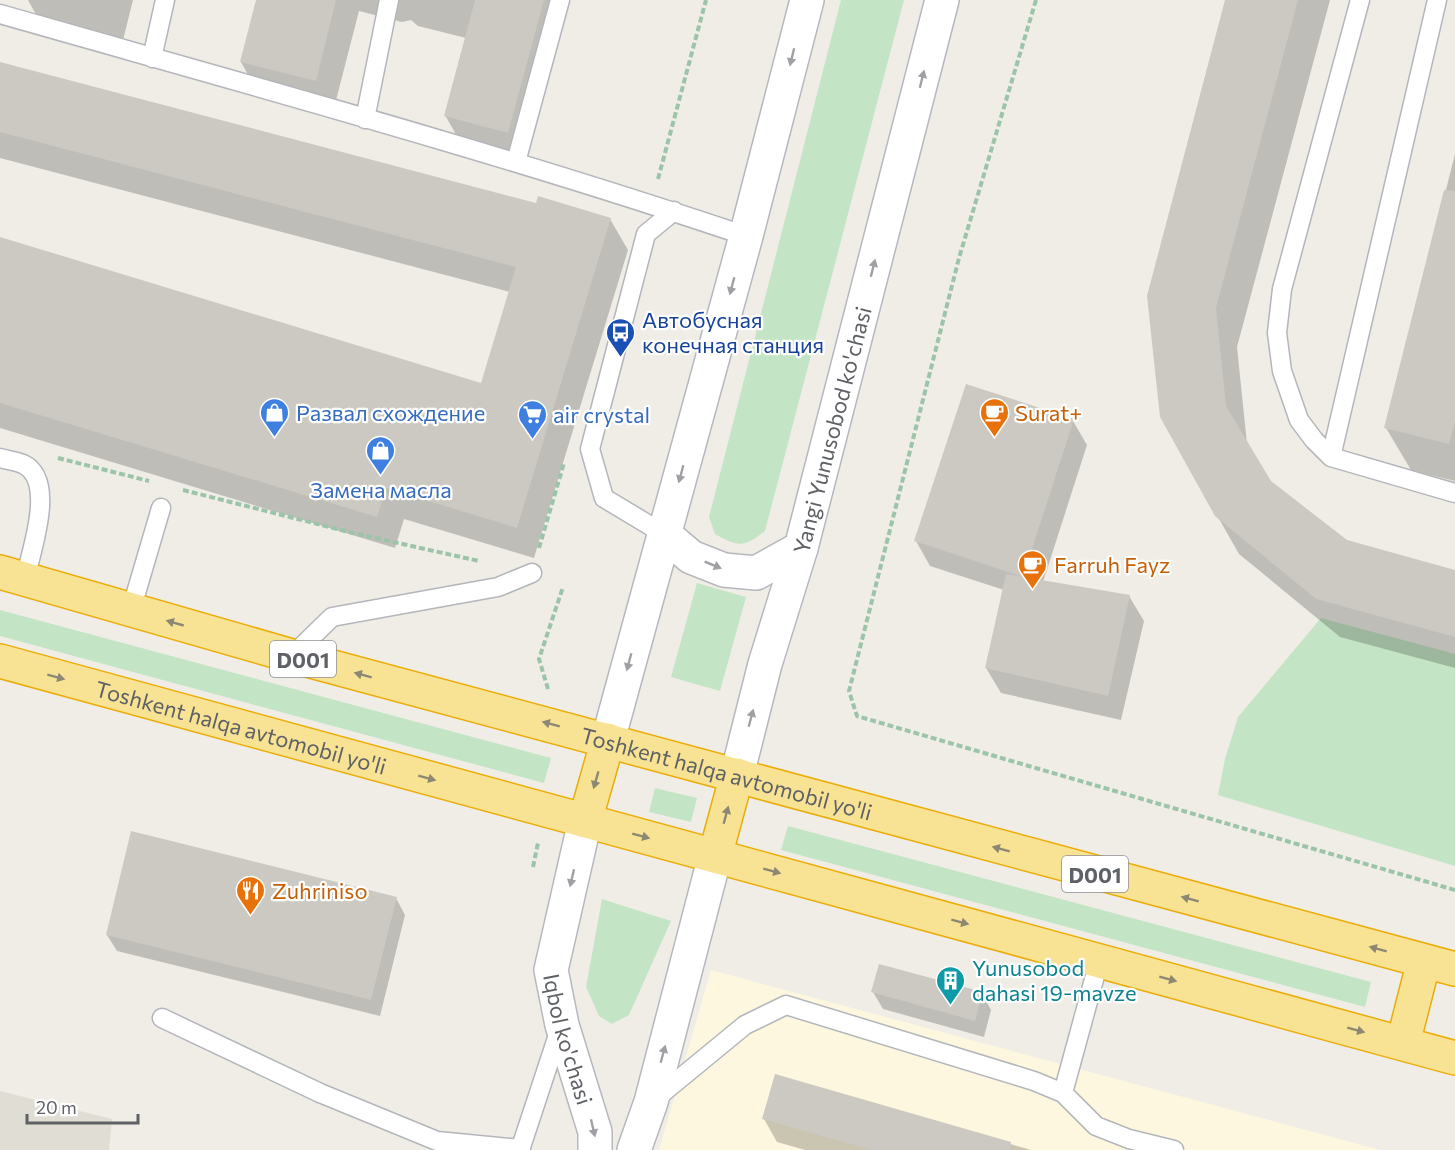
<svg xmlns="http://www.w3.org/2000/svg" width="1455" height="1150" font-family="Commissioner,sans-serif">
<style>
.commercial{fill:#fcf7de}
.education{fill:#dfddd4}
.green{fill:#c4e5c5}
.shadow{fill:#0003}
.building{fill:#cbc9c2}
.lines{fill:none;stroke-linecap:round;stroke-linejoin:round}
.lane-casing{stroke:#b3b6ba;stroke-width:21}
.secondary-casing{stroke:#b5b8bd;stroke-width:36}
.highway-casing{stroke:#ebad0a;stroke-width:36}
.path{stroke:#9cc4a9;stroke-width:4;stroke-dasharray:6 3;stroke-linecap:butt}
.lane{stroke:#fff;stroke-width:18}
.secondary{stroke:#fff;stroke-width:33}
.highway{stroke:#f8e394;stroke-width:33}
.oneway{fill:#9ea0a3}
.oneway2{fill:#8c8874}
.labels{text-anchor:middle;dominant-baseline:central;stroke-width:4.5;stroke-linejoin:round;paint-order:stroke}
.shield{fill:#fff;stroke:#8e9094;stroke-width:1.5}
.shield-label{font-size:21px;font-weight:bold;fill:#5e6166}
.transit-label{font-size:22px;fill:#164399;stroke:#fff;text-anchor:start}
.shop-label{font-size:22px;fill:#366cbe;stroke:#fff;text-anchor:start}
.food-label{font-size:22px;fill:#c56008;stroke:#fff;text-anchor:start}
.street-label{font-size:22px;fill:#5e6166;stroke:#fff}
.culture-label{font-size:22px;fill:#0d838f;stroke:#fff;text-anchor:start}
</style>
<rect width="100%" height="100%" fill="#efede6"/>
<path class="commercial" d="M 711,970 L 1381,1150 L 659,1150 Z"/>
<path class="education" d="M 0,1091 L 112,1119 L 109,1150 L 0,1150 Z"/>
<path class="green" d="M 841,0 L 904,0 L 765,531 C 744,548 738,547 715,534 L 709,517 Z
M 697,583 L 746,597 L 720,691 L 671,677 Z
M 0,610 L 551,758 L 544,783 L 0,636 Z
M 1321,618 L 1455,654 L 1455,866 L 1218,795 L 1225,759 L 1238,717 Z
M 655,788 L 697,798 L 691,822 L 649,812 Z
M 788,826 L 1371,982 L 1365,1007 L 781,850 Z
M 602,899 L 671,921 L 629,1015 L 612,1024 L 599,1016 L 586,987 Z"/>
<path class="shadow" d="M 28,0 L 133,0 L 120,52 L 46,33 Z
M 257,0 L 570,0 L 526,163 L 463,147 L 445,115 L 466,38 L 418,26 L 411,20 L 402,22 L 359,11 L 333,112 L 259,94 L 241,62 Z
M 1226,0 L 1330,0 L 1237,347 L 1247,444 L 1270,482 L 1346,542 L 1455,571 L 1455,668 L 1340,637 L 1239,554 L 1161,417 Z
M 0,64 L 537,205 L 610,219 L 628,250 L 534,558 L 404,519 L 395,548 L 0,428 L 0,239 L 482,384 L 510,292 L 0,158 Z
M 1455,154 L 1455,481 L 1411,470 L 1386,428 Z
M 1073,421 L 1087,445 L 1043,582 L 1129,596 L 1144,621 L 1121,720 L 1001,693 L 986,668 L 1004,590 L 930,566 L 916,541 Z
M 396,898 L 405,915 L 380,1016 L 117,951 L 107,935 Z
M 873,992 L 982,993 L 991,1010 L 984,1037 L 883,1009 Z
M 776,1076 L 1031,1150 L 805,1150 L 777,1142 L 764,1119 Z"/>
<path class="building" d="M 256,0 L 336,0 L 316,81 L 240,62 Z
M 475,0 L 544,0 L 508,133 L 444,116 Z
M 1225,0 L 1298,0 L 1216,308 L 1226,406 L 1271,481 L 1347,540 L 1455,570 L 1455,637 L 1316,599 L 1215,516 L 1160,417 L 1147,296 Z
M 0,62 L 536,203 L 538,196 L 611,218 L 517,528 L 386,488 L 377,517 L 0,403 L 0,237 L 481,383 L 516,267 L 0,132 Z
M 1444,190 L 1455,191 L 1455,421 L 1449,444 L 1384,428 Z
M 966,384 L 1074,419 L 1023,577 L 914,541 Z
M 1006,574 L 1130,595 L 1108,696 L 985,668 Z
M 131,831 L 397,897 L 371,1000 L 106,935 Z
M 879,964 L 983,992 L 975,1021 L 871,992 Z
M 775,1074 L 1011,1142 L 1010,1150 L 872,1150 L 762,1119 Z"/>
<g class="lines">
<defs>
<path id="lane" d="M 1360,0 L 1282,289 L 1277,333 L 1282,371 L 1299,420 L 1314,440 L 1331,457 L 1455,493
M 0,14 C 249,85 500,153 746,236
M 152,58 L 165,0
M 365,119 L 389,0
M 516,162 L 560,0
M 1331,457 L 1437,0
M 0,458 C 7,460 16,461 23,464 C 57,480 31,551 25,579
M 664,534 L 604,498 L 590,449 L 646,234 L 674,211
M 131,610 L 161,508
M 292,656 L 332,617 L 498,587 L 532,573
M 162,1018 L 320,1093 L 437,1141 L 521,1149
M 1063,1093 L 1099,961
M 655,1099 L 745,1025 L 786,1005 L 1034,1081 L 1063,1093 L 1096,1126 L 1129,1139 L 1174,1150
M 520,1150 L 560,1029"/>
<g id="secondary">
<path d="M 664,534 L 691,557 L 724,570 L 756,573 L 801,548"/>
<path d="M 608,740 L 746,236 L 807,0"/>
<path id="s1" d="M 737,775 L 765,664 L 801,548 L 942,0"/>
<path id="s2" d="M 585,821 L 551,970 L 562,1025 L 595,1132 L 595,1150"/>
<path d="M 634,1150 L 651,1102 L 715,856"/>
</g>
<g id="highway">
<path id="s3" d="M 0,572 L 292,656 L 1455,969"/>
<path id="s4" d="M 0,661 L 1455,1058"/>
<path d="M 585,821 L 608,740"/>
<path d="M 715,856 L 737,775"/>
<path d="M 1403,1043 L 1424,961"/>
</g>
</defs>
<use href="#lane" class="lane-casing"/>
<use href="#secondary" class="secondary-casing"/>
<use href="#highway" class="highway-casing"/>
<path class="path" d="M 1036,0 L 959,258 L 849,691 L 857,716 L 1455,890
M 658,179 L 706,0
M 58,458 L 149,481
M 183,490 L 353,533 L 479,561
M 539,548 L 564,463
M 548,689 L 539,659 L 563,587
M 533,867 L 538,843"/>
<use href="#lane" class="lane"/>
<use href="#secondary" class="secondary"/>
<use href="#highway" class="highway"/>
</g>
<defs><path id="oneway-solid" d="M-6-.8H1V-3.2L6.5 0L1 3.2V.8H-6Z" transform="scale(1.5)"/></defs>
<g class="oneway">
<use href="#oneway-solid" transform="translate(792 57) rotate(104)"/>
<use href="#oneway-solid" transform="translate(922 79) rotate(-76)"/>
<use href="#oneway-solid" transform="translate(873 268) rotate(-76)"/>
<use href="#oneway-solid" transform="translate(732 286) rotate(105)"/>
<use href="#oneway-solid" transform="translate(681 474) rotate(105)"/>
<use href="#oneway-solid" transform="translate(713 565) rotate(22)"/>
<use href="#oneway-solid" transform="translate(629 662) rotate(105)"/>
<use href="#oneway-solid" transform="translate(751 718) rotate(-75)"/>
<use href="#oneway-solid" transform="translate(572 878) rotate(103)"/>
<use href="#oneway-solid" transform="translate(663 1054) rotate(-75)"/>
<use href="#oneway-solid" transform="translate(593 1128) rotate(77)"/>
</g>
<g class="oneway2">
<use href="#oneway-solid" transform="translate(175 623) rotate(-164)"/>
<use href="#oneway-solid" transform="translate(363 675) rotate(-165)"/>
<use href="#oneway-solid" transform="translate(56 677) rotate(15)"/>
<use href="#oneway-solid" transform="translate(551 724) rotate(-165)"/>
<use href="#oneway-solid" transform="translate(427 778) rotate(15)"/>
<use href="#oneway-solid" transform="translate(596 780) rotate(106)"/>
<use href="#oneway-solid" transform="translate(726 815) rotate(-75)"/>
<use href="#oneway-solid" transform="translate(641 836) rotate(15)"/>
<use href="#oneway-solid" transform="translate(1001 849) rotate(-165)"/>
<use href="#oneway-solid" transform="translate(772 871) rotate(15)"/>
<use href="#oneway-solid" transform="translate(1190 899) rotate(-165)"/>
<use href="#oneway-solid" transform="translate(960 922) rotate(15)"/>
<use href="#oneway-solid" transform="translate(1378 949) rotate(-165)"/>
<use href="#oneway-solid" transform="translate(1168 979) rotate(15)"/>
<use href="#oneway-solid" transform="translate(1356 1030) rotate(15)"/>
</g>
<defs>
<symbol id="bus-pin" viewBox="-11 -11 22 30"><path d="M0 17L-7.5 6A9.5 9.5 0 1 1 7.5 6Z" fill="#1a4fb4" stroke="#fff"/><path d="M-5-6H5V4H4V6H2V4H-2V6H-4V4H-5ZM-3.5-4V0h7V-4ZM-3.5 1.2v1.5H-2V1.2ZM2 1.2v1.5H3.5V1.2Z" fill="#fff"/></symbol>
<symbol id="shop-pin" viewBox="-11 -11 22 30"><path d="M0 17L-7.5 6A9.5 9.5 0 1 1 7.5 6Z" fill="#3f7fe0" stroke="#fff"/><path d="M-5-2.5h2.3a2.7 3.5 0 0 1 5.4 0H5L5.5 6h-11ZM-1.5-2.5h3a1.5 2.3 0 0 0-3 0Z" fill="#fff"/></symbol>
<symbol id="cafe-pin" viewBox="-11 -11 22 30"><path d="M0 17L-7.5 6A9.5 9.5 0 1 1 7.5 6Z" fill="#e8710a" stroke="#fff"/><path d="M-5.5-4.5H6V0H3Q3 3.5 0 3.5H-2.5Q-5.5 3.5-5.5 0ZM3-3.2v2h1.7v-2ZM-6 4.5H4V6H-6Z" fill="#fff"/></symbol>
<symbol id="supermarket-pin" viewBox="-11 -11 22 30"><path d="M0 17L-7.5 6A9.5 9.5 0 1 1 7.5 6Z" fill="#3f7fe0" stroke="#fff"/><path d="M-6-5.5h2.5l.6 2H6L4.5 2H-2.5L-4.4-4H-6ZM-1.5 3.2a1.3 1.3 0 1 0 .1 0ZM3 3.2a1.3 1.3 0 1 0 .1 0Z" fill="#fff"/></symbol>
<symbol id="restaurant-pin" viewBox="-11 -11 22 30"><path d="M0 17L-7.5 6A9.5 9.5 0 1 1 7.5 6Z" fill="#e8710a" stroke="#fff"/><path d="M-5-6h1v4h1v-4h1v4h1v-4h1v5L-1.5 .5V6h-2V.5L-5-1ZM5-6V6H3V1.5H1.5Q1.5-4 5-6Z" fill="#fff"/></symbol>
<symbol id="building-pin" viewBox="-11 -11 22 30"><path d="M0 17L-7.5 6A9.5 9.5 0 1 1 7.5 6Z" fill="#0f9aa8" stroke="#fff"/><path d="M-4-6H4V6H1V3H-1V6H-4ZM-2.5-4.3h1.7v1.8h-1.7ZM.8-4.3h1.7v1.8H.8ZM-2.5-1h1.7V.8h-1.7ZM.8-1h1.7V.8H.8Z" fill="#fff"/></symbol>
</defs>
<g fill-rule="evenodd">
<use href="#bus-pin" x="604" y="316" width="33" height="45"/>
<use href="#shop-pin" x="258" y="396" width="33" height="45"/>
<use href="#cafe-pin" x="978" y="396" width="33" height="45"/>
<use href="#supermarket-pin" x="516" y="398" width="33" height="45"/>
<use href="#shop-pin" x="364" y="434" width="33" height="45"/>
<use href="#cafe-pin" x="1016" y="548" width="33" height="45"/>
<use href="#restaurant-pin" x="234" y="874" width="33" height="45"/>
<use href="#building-pin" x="934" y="964" width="33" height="45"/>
</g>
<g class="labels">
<g class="shield">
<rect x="270" y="641" width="66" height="36" rx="4.5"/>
<rect x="1062" y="856" width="66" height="36" rx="4.5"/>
</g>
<g class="shield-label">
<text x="303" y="659">D001</text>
<text x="1095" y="874">D001</text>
</g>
<g class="transit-label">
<text x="642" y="319">Автобусная<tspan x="642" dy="25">конечная станция</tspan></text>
</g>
<g class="shop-label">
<text x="296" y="412">Развал схождение</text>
<text x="553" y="414">air crystal</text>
<text x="381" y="489" text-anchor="middle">Замена масла</text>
</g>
<g class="food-label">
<text x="1015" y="412">Surat+</text>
<text x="1054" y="564">Farruh Fayz</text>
<text x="272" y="890">Zuhriniso</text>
</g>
<g class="street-label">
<text stroke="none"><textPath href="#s1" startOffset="358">Yangi Yunusobod ko'chasi</textPath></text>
<text stroke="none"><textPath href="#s4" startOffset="250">Toshkent halqa avtomobil yo'li</textPath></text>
<text stroke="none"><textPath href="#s3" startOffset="754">Toshkent halqa avtomobil yo'li</textPath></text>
<text stroke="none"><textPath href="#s2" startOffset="224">Iqbol ko'chasi</textPath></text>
</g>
<g class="culture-label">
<text x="972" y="967">Yunusobod<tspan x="972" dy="25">dahasi 19-mavze</tspan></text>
</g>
</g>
<path d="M27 1114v9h111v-9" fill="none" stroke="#5e6166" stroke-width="3"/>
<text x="36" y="1114" font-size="18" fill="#5e6166" stroke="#ffffff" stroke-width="4.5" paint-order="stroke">20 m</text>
</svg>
